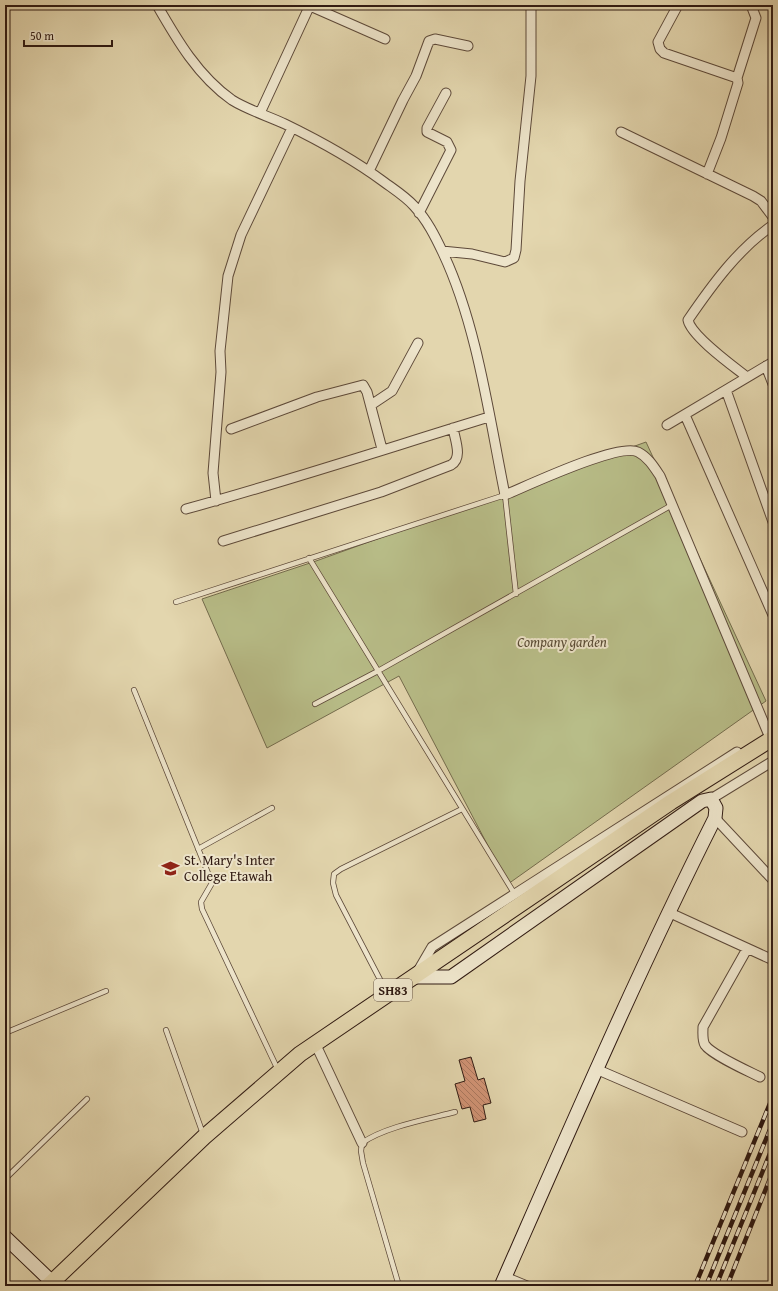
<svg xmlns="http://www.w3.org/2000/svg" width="778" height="1291" font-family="'Gentium Book Plus',serif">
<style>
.green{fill:#b8bd88;stroke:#746c4d}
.building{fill:url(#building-back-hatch);stroke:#301a12}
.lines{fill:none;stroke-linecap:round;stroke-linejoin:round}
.lane-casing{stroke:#5d4939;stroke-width:6}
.street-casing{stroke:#5d4939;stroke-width:11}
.secondary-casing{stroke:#301a12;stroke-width:15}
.primary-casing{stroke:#301a12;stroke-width:17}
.lane{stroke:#ede4ca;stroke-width:4.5}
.street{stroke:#ede4ca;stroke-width:9}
.secondary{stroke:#ede4ca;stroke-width:13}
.primary{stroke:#e3d6ae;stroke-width:15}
.rail-casing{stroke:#301a12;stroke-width:4.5}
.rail{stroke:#ede4ca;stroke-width:3;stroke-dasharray:9;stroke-linecap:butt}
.labels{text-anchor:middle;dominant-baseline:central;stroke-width:4;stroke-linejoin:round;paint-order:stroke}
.shield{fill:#ede4ca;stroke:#695749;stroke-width:1}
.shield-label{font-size:13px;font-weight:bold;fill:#301a12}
.park-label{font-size:14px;font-style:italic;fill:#594b35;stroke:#ede4ca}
.poi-label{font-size:14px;fill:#301a12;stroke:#ede4ca;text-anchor:start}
</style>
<defs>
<pattern id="building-back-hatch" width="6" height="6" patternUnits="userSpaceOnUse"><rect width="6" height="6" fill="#d29476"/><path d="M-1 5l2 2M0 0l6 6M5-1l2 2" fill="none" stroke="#ab785f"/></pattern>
</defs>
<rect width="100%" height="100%" fill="#e3d6ae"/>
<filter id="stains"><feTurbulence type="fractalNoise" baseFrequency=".005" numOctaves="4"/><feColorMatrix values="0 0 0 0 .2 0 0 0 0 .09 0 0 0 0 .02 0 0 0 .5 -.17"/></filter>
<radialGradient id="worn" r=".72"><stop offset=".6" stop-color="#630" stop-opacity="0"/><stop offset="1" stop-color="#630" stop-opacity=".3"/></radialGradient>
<path class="green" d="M 646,442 L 766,701 L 508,884 L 399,676 L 267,748 L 202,599 L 316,561 Z"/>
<path class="building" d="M 471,1057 L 478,1080 L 484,1078 L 491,1103 L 483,1105 L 486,1119 L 474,1122 L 470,1107 L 462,1109 L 455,1084 L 465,1081 L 459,1060 Z"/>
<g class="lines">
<defs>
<path id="lane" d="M 309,558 L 514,893
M 176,602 L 505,495 L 516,594
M 134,690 L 212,883 L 201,902 L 202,909 L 278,1070
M 315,704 L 378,671 L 672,505
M 198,849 L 272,808
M 387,993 L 336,895 L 333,883 L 334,874 L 341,869 L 462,809
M 166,1030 L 203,1134
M 5,1033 L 106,991
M 5,1179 L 87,1099
M 399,1286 L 363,1163 L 361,1151 L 362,1143 C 384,1127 428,1119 455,1112"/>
<path id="street" d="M 157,5 C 177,40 198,76 232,100 C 248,110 268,116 285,124 C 320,141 353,159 384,182 C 395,190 406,197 414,206 C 427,220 435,236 443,253 C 477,325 489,416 505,495 C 527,486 619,442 638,452 C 648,457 654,467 660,476 L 768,733
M 678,5 L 658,42 L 660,49 L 664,53 L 737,78 L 738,83 L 721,138 L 707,174
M 310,6 L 385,39
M 737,78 L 756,18 L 751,5
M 260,113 L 310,5
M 621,132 L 753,196 L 761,201 L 773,217
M 369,171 L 403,100 L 416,76 L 429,41 L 435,39 L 468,46
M 419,213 L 451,150 L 447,142 L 427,132 L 427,128 L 446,93
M 442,251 L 472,254 L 505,262 L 514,258 L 516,250 L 520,181 L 531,76 L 531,5
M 766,366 L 773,384
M 747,377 C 733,366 691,336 688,320 C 712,285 738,249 773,225
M 726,390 L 773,522
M 371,405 L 392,391 L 418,343
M 685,415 L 773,615
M 667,425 L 773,362
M 231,429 L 317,397 L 363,385 L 367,392 L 382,449
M 216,501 L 213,473 L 221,372 L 220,351 L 228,276 L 241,235 L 292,128
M 186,509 C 288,481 388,448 489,417
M 223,541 L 381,492 L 451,465 C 463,458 455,440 453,428
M 711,799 L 773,761
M 715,818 L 773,880
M 668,912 L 773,960
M 747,949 L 703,1027 C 703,1033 702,1040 705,1045 C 712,1055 748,1071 760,1077
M 418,971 L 432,947 L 737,752
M 315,1043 L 362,1143
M 596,1069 L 742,1132
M 505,1277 L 527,1286"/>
<path id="secondary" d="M 414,977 L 451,977 L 702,801 L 711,799 L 716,808 L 715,818 C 638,971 570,1129 501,1286
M 5,1237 L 52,1282"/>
<path id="primary" d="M 48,1286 L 204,1137 L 300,1054 L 671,802 L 773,738"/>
</defs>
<use href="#lane" class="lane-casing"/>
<use href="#street" class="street-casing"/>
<use href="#secondary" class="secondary-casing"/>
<use href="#primary" class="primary-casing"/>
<use href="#lane" class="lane"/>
<use href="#street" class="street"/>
<use href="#secondary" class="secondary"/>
<use href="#primary" class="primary"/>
<defs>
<path id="rail" d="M 695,1286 L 773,1096
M 706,1286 L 773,1122
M 716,1286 L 773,1146
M 727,1286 L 773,1171"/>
</defs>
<use href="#rail" class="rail-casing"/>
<use href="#rail" class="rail"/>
</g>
<defs>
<symbol id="school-bare" viewBox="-9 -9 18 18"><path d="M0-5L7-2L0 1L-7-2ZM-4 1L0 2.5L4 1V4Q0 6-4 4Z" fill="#8f2418" stroke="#ede4ca" stroke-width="2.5" paint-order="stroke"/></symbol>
</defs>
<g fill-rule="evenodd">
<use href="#school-bare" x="158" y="856" width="25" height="25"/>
</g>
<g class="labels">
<rect class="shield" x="374" y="979" width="38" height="22" rx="3"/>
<g class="shield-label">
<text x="393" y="990">SH83</text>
</g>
<g class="park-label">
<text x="562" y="642">Company garden</text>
</g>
<g class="poi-label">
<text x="184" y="860">St. Mary's Inter<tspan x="184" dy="16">College Etawah</tspan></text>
</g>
</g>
<rect width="778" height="1291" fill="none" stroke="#e3d6ae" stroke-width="20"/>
<rect x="6" y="6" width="766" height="1279" fill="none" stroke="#301a12" stroke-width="2"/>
<rect x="10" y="10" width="758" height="1271" fill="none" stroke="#301a12"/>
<path d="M24 40v6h88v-6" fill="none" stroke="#301a12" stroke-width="2"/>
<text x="30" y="40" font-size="12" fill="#301a12" stroke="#ede4ca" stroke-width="3" paint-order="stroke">50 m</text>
<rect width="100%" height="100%" filter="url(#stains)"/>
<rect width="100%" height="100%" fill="url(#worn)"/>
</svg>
